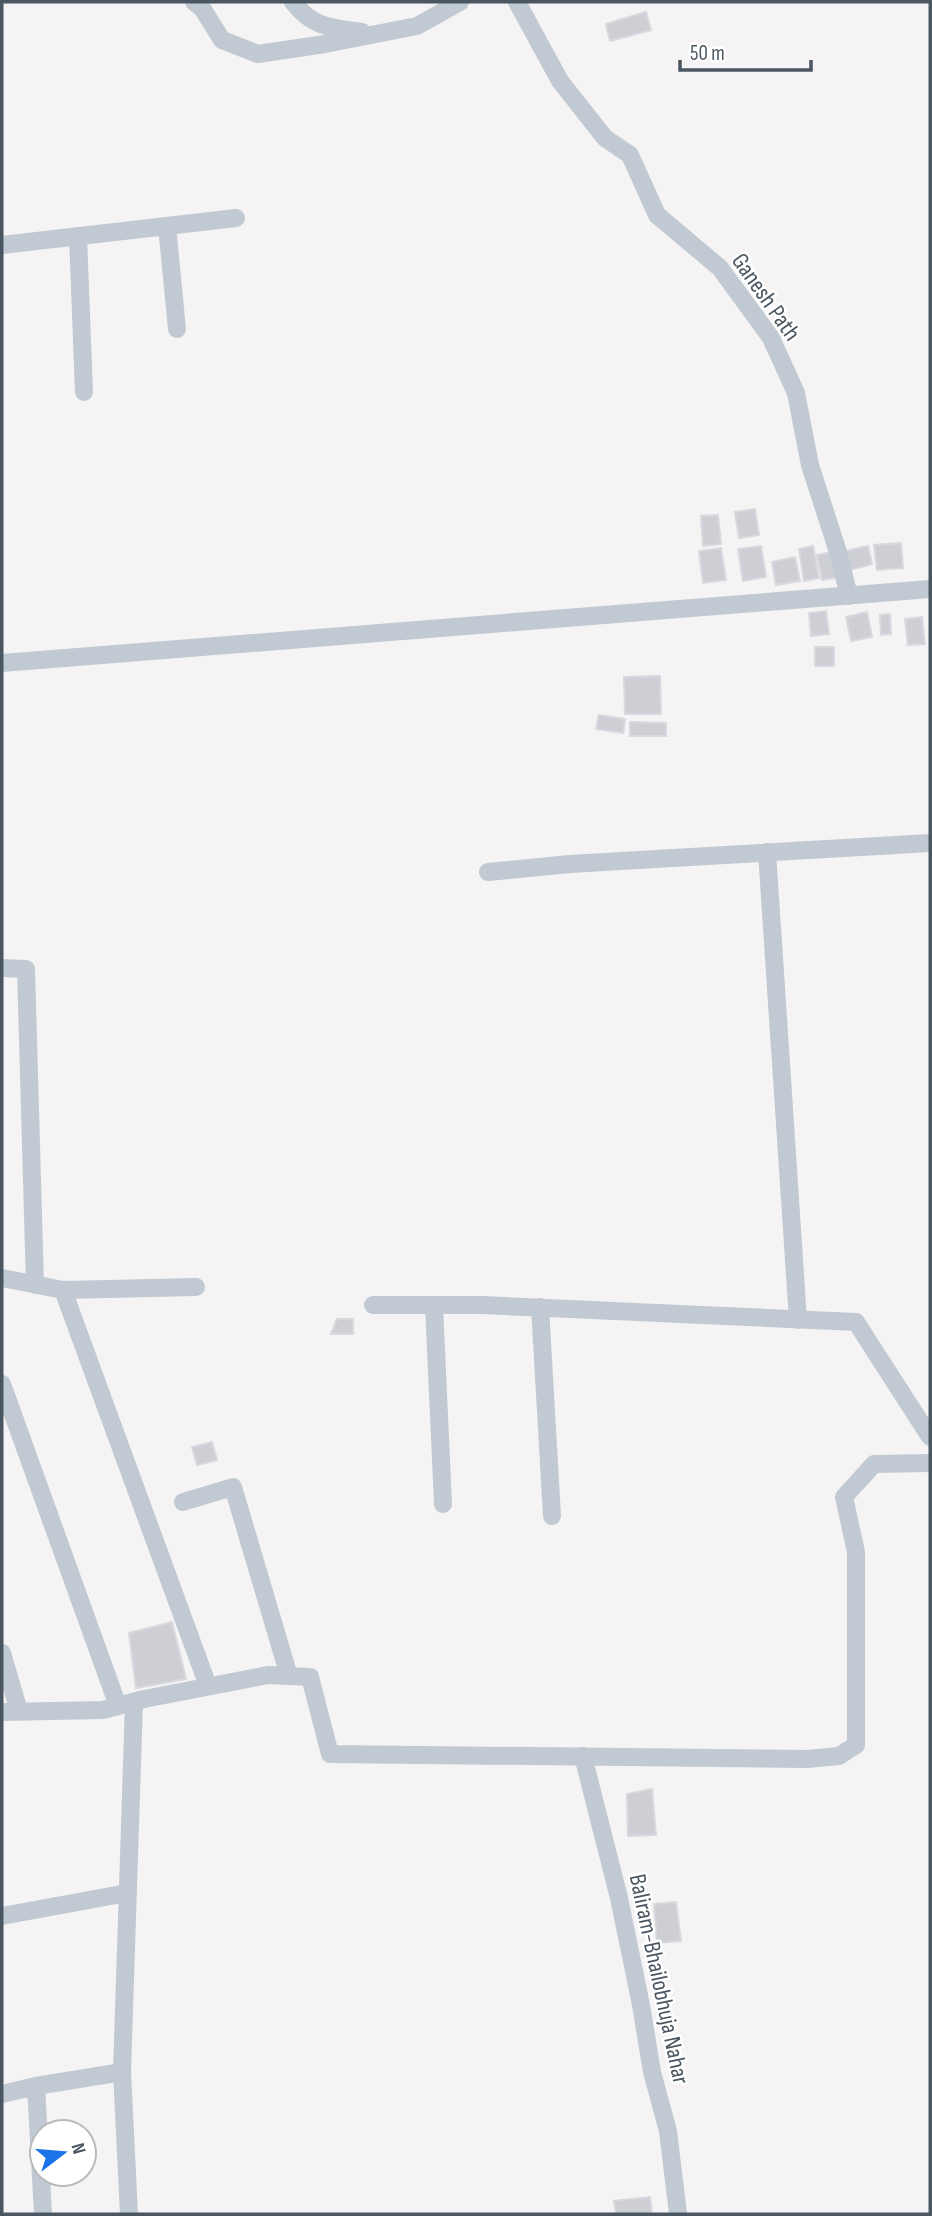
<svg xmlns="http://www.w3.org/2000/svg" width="932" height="2216" font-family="'Sofia Sans Condensed',sans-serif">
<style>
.building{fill:#cdcfd5;stroke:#d7d9de;stroke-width:2}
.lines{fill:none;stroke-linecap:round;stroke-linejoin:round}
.minor{stroke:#c1cad2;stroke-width:18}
.labels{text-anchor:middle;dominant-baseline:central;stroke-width:5;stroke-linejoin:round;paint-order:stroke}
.street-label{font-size:24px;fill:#4a5661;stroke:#fff}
</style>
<rect width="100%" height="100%" fill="#f5f3f3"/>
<path class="building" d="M 646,12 L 651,30 L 610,41 L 606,24 Z
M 755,509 L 759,535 L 739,538 L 735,512 Z
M 718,515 L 721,544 L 703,546 L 701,516 Z
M 901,543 L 903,568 L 877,570 L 874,545 Z
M 761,546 L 766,577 L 743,581 L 738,549 Z
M 813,546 L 819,578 L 804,581 L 799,549 Z
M 868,546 L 872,564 L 850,570 L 846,551 Z
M 721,548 L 726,580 L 703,583 L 699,551 Z
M 836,551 L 841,577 L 822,580 L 817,555 Z
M 795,557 L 800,581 L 776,585 L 772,562 Z
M 826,611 L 829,634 L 811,636 L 809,613 Z
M 867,612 L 872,637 L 851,641 L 846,617 Z
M 890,614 L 891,634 L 881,635 L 880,615 Z
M 922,617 L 925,644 L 908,645 L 905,619 Z
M 815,647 L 834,647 L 834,666 L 815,666 Z
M 660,676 L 661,714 L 625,714 L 624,677 Z
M 599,715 L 625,719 L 623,733 L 596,729 Z
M 630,722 L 666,723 L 666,736 L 630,736 Z
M 337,1319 L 353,1319 L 353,1334 L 331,1334 Z
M 212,1442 L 217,1460 L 197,1465 L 192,1447 Z
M 172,1622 L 186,1679 L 136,1688 L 129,1633 Z
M 652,1789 L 656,1835 L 628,1836 L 627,1794 Z
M 676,1902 L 681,1941 L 657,1943 L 654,1904 Z
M 650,2197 L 652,2214 L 616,2214 L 614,2201 Z"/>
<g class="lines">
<path class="minor" d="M 194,2 L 202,8 L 222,40 L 258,54 L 325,44 L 417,26 L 460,2
M 293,2 C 313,28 332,28 362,32
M 517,2 L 560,81 L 605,138 L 630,155 L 657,215 L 720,268 L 771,338 L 796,393 L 810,465 L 838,552 L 849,596
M 167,226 L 177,329
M 78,236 L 84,392
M 2,245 L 236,218
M 2,663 L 930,589
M 767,852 L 798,1320
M 488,872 L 570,864 L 930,843
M 2,968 L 26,969 L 35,1285
M 2,1278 L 63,1290 L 196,1287
M 63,1290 L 208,1686
M 373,1305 L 482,1305 L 856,1322 L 930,1437
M 434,1305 L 443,1504
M 540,1307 L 552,1516
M 2,1384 L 118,1706
M 183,1502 L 233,1487 L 289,1676
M 2,1653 L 19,1711
M 2,1712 L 103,1710 L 144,1699 L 268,1675 L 310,1677 L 330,1754 L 807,1759 L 839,1756 L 856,1745 L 856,1552 L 844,1497 L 874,1464 L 930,1463
M 583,1756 L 619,1898 L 641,2005 L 652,2072 L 668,2131 L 678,2214
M 2,1916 L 127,1893
M 36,2086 L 43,2214
M 2,2094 L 36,2086 L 122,2072
M 129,2214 L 122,2072 L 134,1702"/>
</g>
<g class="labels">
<g class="street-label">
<text transform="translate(766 297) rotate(55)">Ganesh Path</text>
<text transform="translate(659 1979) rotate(78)">Baliram-Bhailobhuja Nahar</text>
</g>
</g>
<rect width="932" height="2216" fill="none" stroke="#4a5661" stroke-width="7"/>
<g transform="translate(63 2153) rotate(74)"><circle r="33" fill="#ffffff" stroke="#b7bbc0" stroke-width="2"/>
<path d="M0-5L12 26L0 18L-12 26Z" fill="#1a73e8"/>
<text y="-10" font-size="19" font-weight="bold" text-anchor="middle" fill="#4a5661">N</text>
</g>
<path d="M680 60v10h131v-10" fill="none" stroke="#4a5661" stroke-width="3.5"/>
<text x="690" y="60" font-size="21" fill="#4a5661" stroke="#ffffff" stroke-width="5" paint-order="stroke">50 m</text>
</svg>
